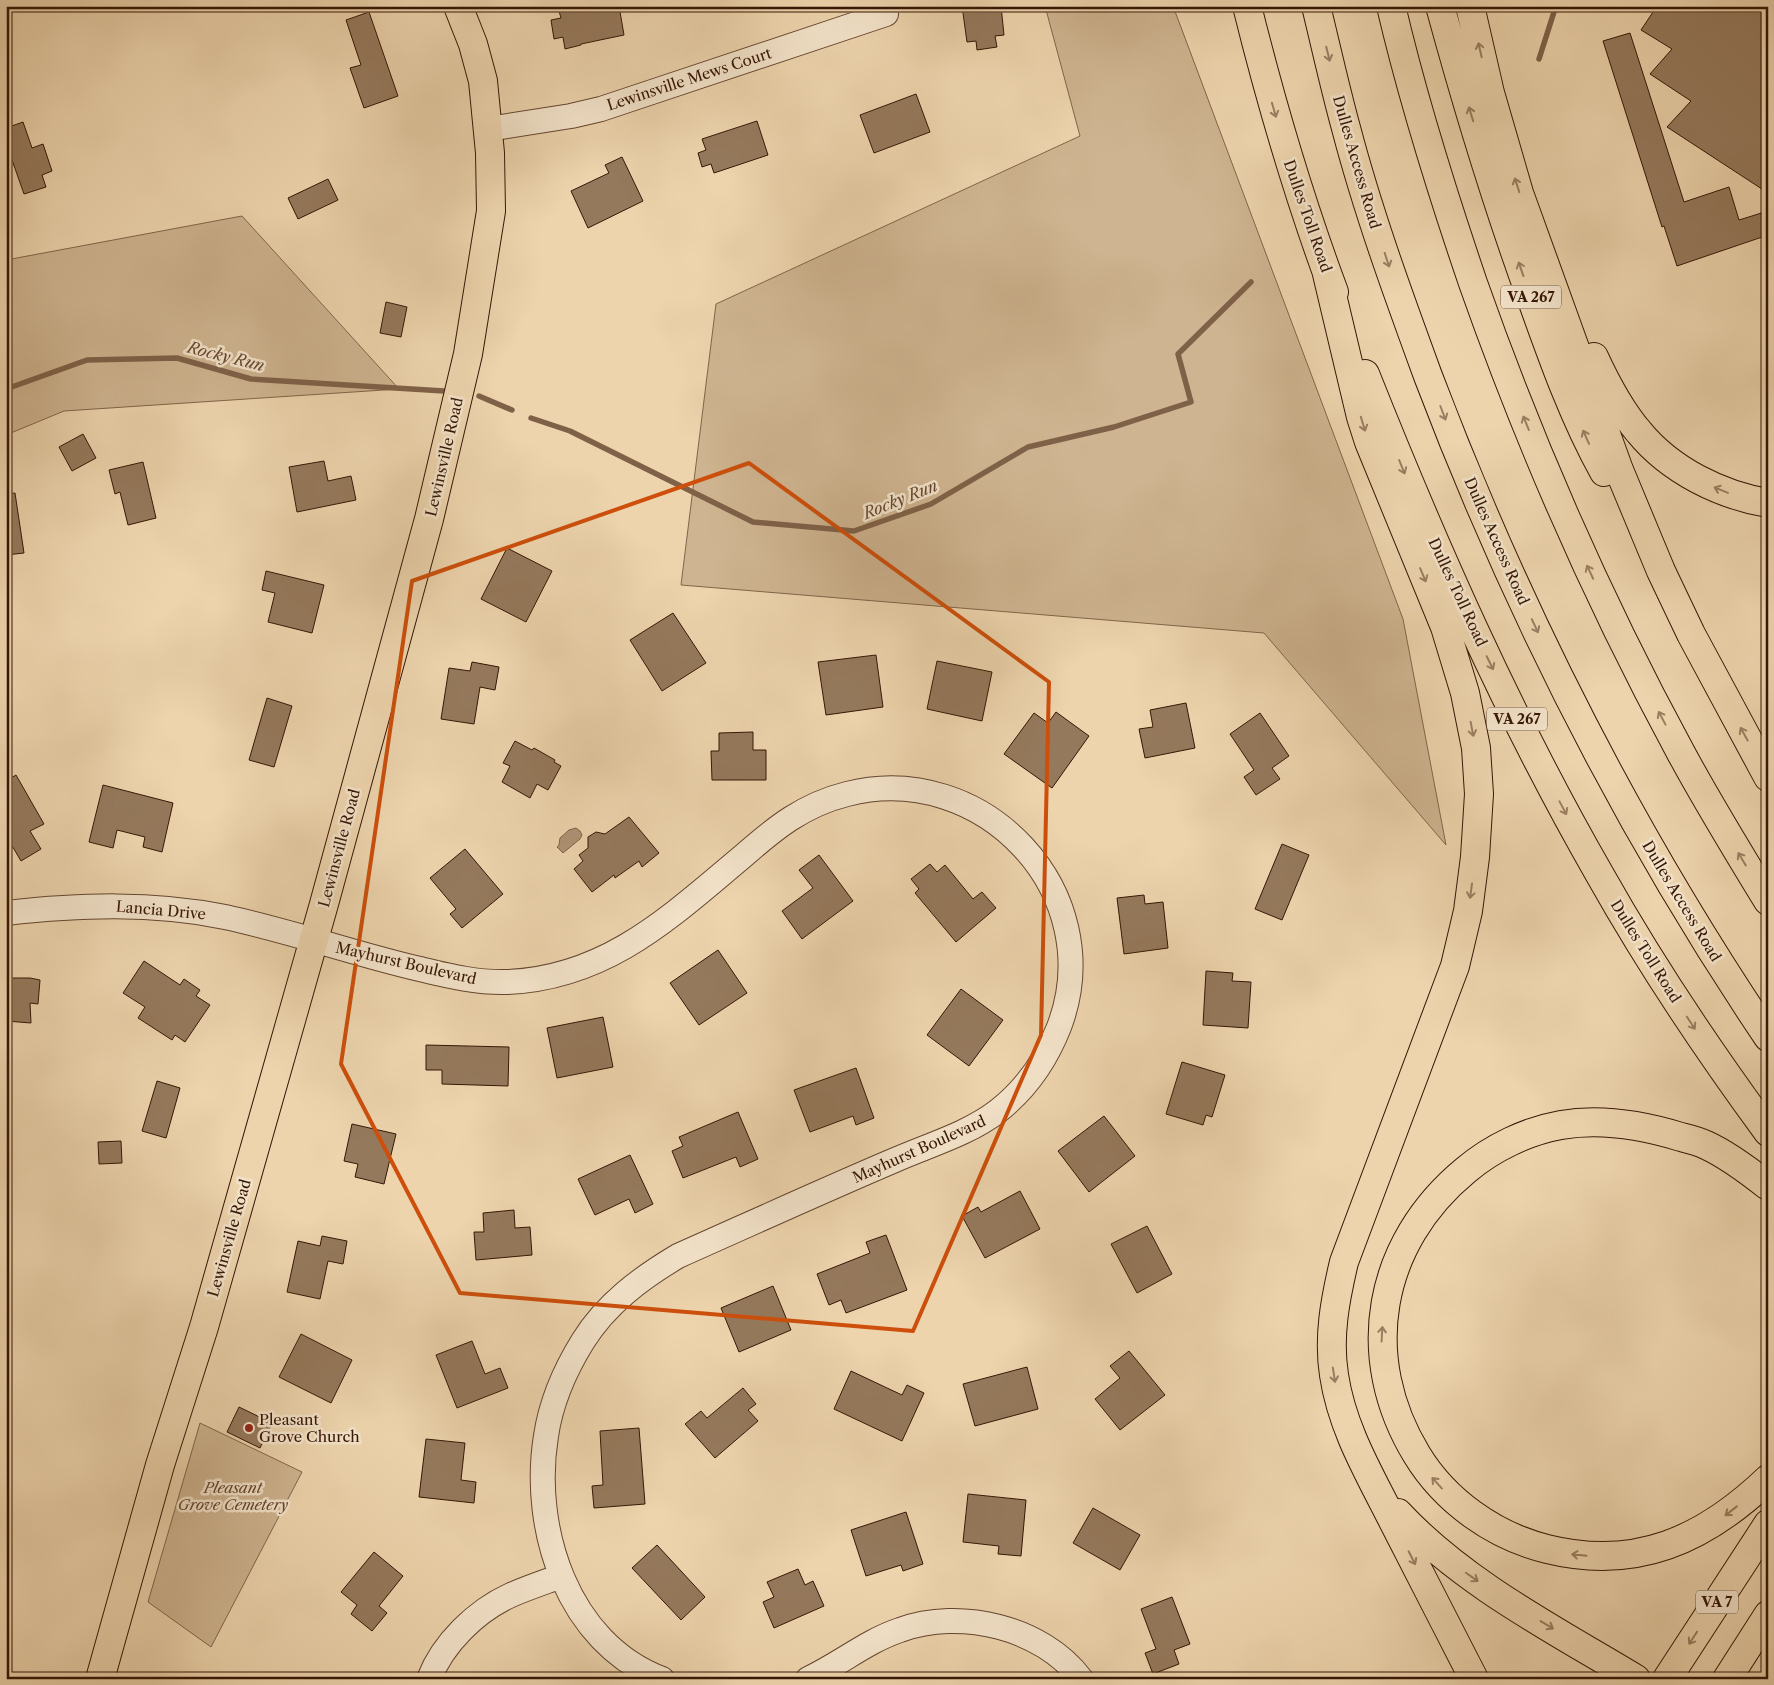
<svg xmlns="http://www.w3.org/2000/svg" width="1774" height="1685" font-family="'Libre Caslon Text',serif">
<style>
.green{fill:#ceb490;stroke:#82654a}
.water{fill:#af9374;stroke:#7f6148}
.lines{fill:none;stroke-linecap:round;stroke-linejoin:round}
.stream{stroke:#7f6148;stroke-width:5.5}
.building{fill:#95795c;stroke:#361605}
.minor-casing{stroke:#64462f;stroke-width:26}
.major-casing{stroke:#361605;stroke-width:30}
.highway-casing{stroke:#361605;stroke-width:30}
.minor{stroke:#f3e3ca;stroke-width:24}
.major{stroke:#edd4ad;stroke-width:28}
.highway{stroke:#edd4ad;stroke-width:28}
.oneway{stroke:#9b7e61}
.marked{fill:none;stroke:#cd4f0b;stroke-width:4;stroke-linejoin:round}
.poi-dot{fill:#8f2418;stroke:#f3e3ca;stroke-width:2}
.labels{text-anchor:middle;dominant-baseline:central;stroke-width:5;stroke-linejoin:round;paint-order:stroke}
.shield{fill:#f3e3ca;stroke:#6f5440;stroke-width:1}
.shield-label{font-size:14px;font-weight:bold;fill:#361605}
.street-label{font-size:15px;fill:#361605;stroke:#f3e3ca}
.poi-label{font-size:15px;fill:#361605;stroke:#f3e3ca;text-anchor:start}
.park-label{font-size:15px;font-style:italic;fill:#64452f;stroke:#f3e3ca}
.water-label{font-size:16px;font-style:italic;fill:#664831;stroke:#f3e3ca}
</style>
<rect width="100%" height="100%" fill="#edd4ad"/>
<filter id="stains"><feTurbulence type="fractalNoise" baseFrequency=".004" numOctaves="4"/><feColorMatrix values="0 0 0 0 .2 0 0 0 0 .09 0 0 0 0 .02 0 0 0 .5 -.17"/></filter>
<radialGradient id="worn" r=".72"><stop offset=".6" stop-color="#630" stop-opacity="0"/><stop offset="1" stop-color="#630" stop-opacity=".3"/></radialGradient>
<path class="green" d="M 1045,6 L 1173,6 L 1403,619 L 1446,845 L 1264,633 L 681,585 L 716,304 L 1080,136 Z
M 242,216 L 399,389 L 64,411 L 6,435 L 6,260 Z
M 200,1423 L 302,1472 L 211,1647 L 148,1602 Z"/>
<path class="water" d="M 576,828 L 580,831 L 582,835 L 580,839 L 563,853 L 557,847 L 559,845 L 560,838 L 569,830 Z"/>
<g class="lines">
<path class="stream" d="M 1539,59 L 1554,12 L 1558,6
M 6,389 L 87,360 L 177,358 L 251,379 L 444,391
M 479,396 L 512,410
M 531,418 L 570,431 L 753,522 L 854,531 L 931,504 L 1028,447 L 1114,427 L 1191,402 L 1178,354 L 1251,282"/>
</g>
<path class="building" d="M 585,6 L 619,6 L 624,35 L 581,44 L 581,45 L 565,49 L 563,37 L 554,39 L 551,20 L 561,18 L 559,11 Z
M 962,6 L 1001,6 L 1004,35 L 995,36 L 997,47 L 977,50 L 976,41 L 967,42 Z
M 1657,6 L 1768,6 L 1768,193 L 1667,127 L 1691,101 L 1650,74 L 1672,49 L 1641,30 Z
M 369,12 L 398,96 L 364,108 L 350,68 L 361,65 L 346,20 Z
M 1630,33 L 1684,202 L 1729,187 L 1739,220 L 1768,211 L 1768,235 L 1677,266 L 1664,226 L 1662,227 L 1603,41 Z
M 916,94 L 930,132 L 874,153 L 860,115 Z
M 757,121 L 768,155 L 714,173 L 711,164 L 702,167 L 698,153 L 706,150 L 702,139 Z
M 23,122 L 32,148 L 43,144 L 52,171 L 42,175 L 46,187 L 24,194 L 6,143 L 6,128 Z
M 622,157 L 643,201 L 588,228 L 571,191 L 609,173 L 605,165 Z
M 328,179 L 338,200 L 298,219 L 288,198 Z
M 386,302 L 407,307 L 401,337 L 380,333 Z
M 83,434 L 96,458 L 72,471 L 59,447 Z
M 324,461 L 328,481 L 351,476 L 356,500 L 297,512 L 289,467 Z
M 143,462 L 156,518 L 128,525 L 120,492 L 115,494 L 109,470 Z
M 15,493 L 24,553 L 6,555 L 6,494 Z
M 507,548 L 552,571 L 526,622 L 481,599 Z
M 266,571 L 324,585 L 312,633 L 268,622 L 275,593 L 262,590 Z
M 673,613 L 706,663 L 662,691 L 630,640 Z
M 876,655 L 883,707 L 826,715 L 818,662 Z
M 937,661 L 992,672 L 982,721 L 927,709 Z
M 472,662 L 499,667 L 495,690 L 480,687 L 474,724 L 441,719 L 449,668 L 470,671 Z
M 267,698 L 292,706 L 274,767 L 249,760 Z
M 1186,703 L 1195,748 L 1145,758 L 1139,729 L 1153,727 L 1150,710 Z
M 1056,712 L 1089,736 L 1052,788 L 1004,754 L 1034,713 L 1048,723 Z
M 1260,713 L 1289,756 L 1272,768 L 1280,779 L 1256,795 L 1244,777 L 1254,770 L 1230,734 Z
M 753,732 L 753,750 L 766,750 L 766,780 L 712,780 L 711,751 L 719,751 L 719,733 Z
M 515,741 L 532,750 L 534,748 L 555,760 L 554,762 L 561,766 L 548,790 L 537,784 L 530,798 L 502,782 L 510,766 L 503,763 Z
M 16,775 L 44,824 L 30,831 L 41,849 L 21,861 L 11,844 L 6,847 L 6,781 Z
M 103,785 L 173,803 L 162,852 L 143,847 L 145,837 L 117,830 L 113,848 L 89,842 Z
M 629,817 L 659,853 L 642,867 L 639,861 L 615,878 L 614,875 L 592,892 L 574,869 L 583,861 L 579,855 L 588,848 L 588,837 L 596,832 L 605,834 Z
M 1282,844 L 1309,855 L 1282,920 L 1255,909 Z
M 465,849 L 503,894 L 462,928 L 450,914 L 456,909 L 430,878 Z
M 819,855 L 853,901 L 802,939 L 782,911 L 813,888 L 799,870 Z
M 930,864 L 937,872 L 945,865 L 973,899 L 982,892 L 996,908 L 956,942 L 915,893 L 919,889 L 911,879 Z
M 1144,895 L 1145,904 L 1163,902 L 1168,948 L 1124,954 L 1117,898 Z
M 718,950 L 747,993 L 699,1025 L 670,983 Z
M 144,961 L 180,985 L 184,979 L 200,990 L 196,996 L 210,1005 L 185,1042 L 175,1035 L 172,1040 L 138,1018 L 145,1007 L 123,993 Z
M 1206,971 L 1233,973 L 1232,981 L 1251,982 L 1248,1028 L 1203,1025 Z
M 6,978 L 30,978 L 40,980 L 38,1004 L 30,1003 L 31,1023 L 6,1021 Z
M 961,989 L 1003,1020 L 969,1066 L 927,1035 Z
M 603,1017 L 613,1067 L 557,1078 L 547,1028 Z
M 426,1045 L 509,1047 L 508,1086 L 442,1084 L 442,1070 L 426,1070 Z
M 1182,1062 L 1225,1075 L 1212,1117 L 1206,1115 L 1203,1125 L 1166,1114 Z
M 856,1068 L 874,1118 L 856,1125 L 853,1116 L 810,1132 L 794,1090 Z
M 157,1081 L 180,1088 L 166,1138 L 142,1131 Z
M 738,1112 L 758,1159 L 740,1167 L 736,1157 L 683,1178 L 672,1151 L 683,1146 L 679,1137 Z
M 1104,1116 L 1135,1156 L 1089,1192 L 1058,1151 Z
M 352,1124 L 396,1134 L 384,1184 L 355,1177 L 358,1164 L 344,1161 Z
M 121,1141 L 122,1163 L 99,1164 L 98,1142 Z
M 630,1155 L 653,1204 L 635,1213 L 629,1199 L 595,1215 L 578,1179 Z
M 1020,1191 L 1040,1229 L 985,1258 L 962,1216 L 978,1207 L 981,1212 Z
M 514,1210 L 515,1228 L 530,1227 L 532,1255 L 476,1260 L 474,1232 L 484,1232 L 483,1213 Z
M 1147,1226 L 1172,1274 L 1137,1293 L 1111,1244 Z
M 886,1235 L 907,1290 L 846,1313 L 841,1300 L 829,1305 L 817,1274 L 870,1253 L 866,1242 Z
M 322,1236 L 347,1241 L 343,1264 L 328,1261 L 320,1299 L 287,1292 L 298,1241 L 320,1246 Z
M 773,1286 L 791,1330 L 739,1352 L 721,1308 Z
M 301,1334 L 352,1360 L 331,1403 L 279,1377 Z
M 472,1341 L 485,1374 L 500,1368 L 508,1388 L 457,1408 L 436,1355 Z
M 1129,1351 L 1165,1395 L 1120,1430 L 1095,1399 L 1120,1378 L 1110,1366 Z
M 1027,1367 L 1038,1409 L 975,1426 L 963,1384 Z
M 851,1371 L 902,1395 L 907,1385 L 924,1393 L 902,1441 L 834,1409 Z
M 743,1388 L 756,1404 L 748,1410 L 758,1421 L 715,1458 L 685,1424 L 701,1411 L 707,1418 Z
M 239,1407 L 272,1423 L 260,1448 L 227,1432 Z
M 639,1428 L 645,1504 L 594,1508 L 592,1486 L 603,1485 L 600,1431 Z
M 426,1439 L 465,1443 L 461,1480 L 476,1482 L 474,1503 L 419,1497 Z
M 968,1494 L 1026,1500 L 1021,1556 L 998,1554 L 999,1546 L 963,1542 Z
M 1093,1508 L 1140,1535 L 1120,1570 L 1073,1543 Z
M 906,1512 L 923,1564 L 903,1571 L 901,1565 L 866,1576 L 851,1530 Z
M 657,1545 L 705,1597 L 681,1620 L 632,1568 Z
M 374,1552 L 403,1576 L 379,1606 L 387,1613 L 372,1631 L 351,1614 L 357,1605 L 341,1592 Z
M 798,1569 L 805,1585 L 813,1581 L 824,1606 L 774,1628 L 763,1602 L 774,1597 L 767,1582 Z
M 1172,1597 L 1190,1644 L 1174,1650 L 1179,1664 L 1153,1674 L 1145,1653 L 1156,1649 L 1141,1609 Z"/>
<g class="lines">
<defs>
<path id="minor" d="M 488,129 L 571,116 L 601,109 L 886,14
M 6,913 C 79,905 152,902 225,917 C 291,931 355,954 420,969 C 449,976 477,983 507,982 C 607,978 670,917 742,857 C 775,828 803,805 847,794 C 983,759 1110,893 1059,1027 C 1046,1060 1026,1089 998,1111 C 968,1134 929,1145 895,1160 C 822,1191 750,1224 678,1256 C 641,1278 606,1304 583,1341 C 565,1370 551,1402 546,1436 C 531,1528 567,1643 662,1679
M 429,1679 C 443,1643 476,1611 511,1595 C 527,1588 545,1582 561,1576
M 808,1679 C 840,1664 867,1641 900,1630 C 960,1608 1042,1627 1081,1679"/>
<path id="major" d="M 100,1679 L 160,1465 L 204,1327 L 324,904 L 429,519 L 468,354 L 491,211 L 490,153 L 483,81 L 473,44 L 458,6"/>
<path id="highway" d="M 1247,6 C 1271,103 1299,198 1334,292
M 1316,6 C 1326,47 1335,88 1346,128 C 1368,212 1398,294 1428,376 C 1516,608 1629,831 1768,1037
M 1391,6 C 1413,100 1442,192 1473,283 C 1530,445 1599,602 1681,753 C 1708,803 1738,852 1768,901
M 1440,6 C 1467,105 1497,204 1532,300 C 1553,359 1574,418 1604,472
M 1470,6 L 1490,93 L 1519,193 L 1619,470 L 1661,571 L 1691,634 L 1768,777
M 1327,274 L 1361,417 L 1369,442 L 1445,627 L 1465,693 L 1476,748 L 1479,794 L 1475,857 L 1468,911 L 1455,966 L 1344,1262 C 1335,1300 1328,1337 1334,1375 C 1342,1429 1370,1475 1394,1523 C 1421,1575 1447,1627 1474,1679
M 1594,357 C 1606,383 1620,410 1639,432 C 1670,470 1720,495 1768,503
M 1365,374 C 1433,545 1508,715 1600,875 C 1650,964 1707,1049 1768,1132
M 1768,1186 C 1749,1171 1728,1155 1706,1145 C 1698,1141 1689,1139 1681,1137 C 1642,1125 1601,1118 1561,1125 C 1527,1131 1492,1148 1466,1170 C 1377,1243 1357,1357 1417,1455 C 1445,1501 1494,1536 1547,1549 C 1636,1571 1704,1540 1768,1479
M 1398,1513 C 1463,1583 1555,1630 1636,1679
M 1667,1679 L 1768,1524
M 1727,1679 L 1768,1615"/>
</defs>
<use href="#minor" class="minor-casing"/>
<use href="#major" class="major-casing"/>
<use href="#highway" class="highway-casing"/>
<use href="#minor" class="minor"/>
<use href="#major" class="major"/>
<use href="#highway" class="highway"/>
</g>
<defs><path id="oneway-shaft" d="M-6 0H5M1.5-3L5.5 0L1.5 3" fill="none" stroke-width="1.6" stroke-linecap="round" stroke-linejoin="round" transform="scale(1.25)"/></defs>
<g class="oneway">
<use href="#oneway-shaft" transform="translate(1480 50) rotate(-103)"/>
<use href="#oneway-shaft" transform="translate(1328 54) rotate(76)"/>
<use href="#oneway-shaft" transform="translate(1274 110) rotate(74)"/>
<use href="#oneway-shaft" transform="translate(1471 114) rotate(-107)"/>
<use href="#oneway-shaft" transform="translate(1517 185) rotate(-108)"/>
<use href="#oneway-shaft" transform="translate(1387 260) rotate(72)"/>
<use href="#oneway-shaft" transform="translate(1521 269) rotate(-109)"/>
<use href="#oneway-shaft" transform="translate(1443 413) rotate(69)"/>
<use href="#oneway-shaft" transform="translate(1526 423) rotate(-112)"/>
<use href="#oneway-shaft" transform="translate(1363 424) rotate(73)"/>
<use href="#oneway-shaft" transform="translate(1586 437) rotate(-114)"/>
<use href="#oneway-shaft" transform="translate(1402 467) rotate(68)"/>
<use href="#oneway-shaft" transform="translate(1721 490) rotate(-158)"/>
<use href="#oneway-shaft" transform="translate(1590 572) rotate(-115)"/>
<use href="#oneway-shaft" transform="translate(1423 575) rotate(67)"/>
<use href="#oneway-shaft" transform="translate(1535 626) rotate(65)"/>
<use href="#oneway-shaft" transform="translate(1490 663) rotate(64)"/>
<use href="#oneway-shaft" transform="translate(1662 718) rotate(-118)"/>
<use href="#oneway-shaft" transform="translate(1472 729) rotate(79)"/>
<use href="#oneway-shaft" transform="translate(1744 734) rotate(-119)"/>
<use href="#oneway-shaft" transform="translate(1563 808) rotate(62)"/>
<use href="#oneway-shaft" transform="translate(1742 859) rotate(-121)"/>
<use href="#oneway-shaft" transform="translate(1471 891) rotate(98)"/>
<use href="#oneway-shaft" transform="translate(1691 1023) rotate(57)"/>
<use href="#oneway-shaft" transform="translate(1382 1334) rotate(-87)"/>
<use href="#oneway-shaft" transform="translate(1334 1375) rotate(81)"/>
<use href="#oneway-shaft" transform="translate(1437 1483) rotate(-132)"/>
<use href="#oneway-shaft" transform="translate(1731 1511) rotate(142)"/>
<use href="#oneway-shaft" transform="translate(1579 1555) rotate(-174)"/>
<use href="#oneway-shaft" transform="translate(1412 1558) rotate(63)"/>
<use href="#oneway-shaft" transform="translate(1472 1577) rotate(35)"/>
<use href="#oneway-shaft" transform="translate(1547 1625) rotate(31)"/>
<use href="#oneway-shaft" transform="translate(1693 1638) rotate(123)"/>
</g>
<path class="marked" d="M 749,463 L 1049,682 L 1041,1035 L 913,1331 L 460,1293 L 341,1064 L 412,581 Z"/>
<circle class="poi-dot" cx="249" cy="1428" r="5"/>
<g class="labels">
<g class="shield">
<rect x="1501" y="285.5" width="60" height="23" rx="4"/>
<rect x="1487" y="707.5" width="60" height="23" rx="4"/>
<rect x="1696" y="1590.5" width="42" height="23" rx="4"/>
</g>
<g class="shield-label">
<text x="1531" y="297">VA 267</text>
<text x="1517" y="719">VA 267</text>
<text x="1717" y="1602">VA 7</text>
</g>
<g class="street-label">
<text transform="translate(689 79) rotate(-18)">Lewinsville Mews Court</text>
<text transform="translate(1357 162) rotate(74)">Dulles Access Road</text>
<text transform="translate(1308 216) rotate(71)">Dulles Toll Road</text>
<text transform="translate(444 457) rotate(-77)">Lewinsville Road</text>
<text transform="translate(1497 541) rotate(66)">Dulles Access Road</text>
<text transform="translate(1458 592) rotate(65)">Dulles Toll Road</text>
<text transform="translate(339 848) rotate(-75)">Lewinsville Road</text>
<text transform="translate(1682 901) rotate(59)">Dulles Access Road</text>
<text transform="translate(161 910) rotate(5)">Lancia Drive</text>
<text transform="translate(1646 951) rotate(58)">Dulles Toll Road</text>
<text transform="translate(406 963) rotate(13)">Mayhurst Boulevard</text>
<text transform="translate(919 1149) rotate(-24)">Mayhurst Boulevard</text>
<text transform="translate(229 1238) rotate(-74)">Lewinsville Road</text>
</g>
<g class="poi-label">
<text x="259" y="1419">Pleasant<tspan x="259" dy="17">Grove Church</tspan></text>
</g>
<g class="park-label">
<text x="233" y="1487">Pleasant<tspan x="233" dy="17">Grove Cemetery</tspan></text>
</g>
<g class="water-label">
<text transform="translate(226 356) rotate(14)">Rocky Run</text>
<text transform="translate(900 499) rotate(-22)">Rocky Run</text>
</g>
</g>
<rect width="1774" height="1685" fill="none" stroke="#edd4ad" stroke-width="25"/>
<rect x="8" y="8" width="1759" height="1670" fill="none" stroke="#361605" stroke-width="2.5"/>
<rect x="12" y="12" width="1749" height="1660" fill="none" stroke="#361605"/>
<rect width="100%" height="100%" filter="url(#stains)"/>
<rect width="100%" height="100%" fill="url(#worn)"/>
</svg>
